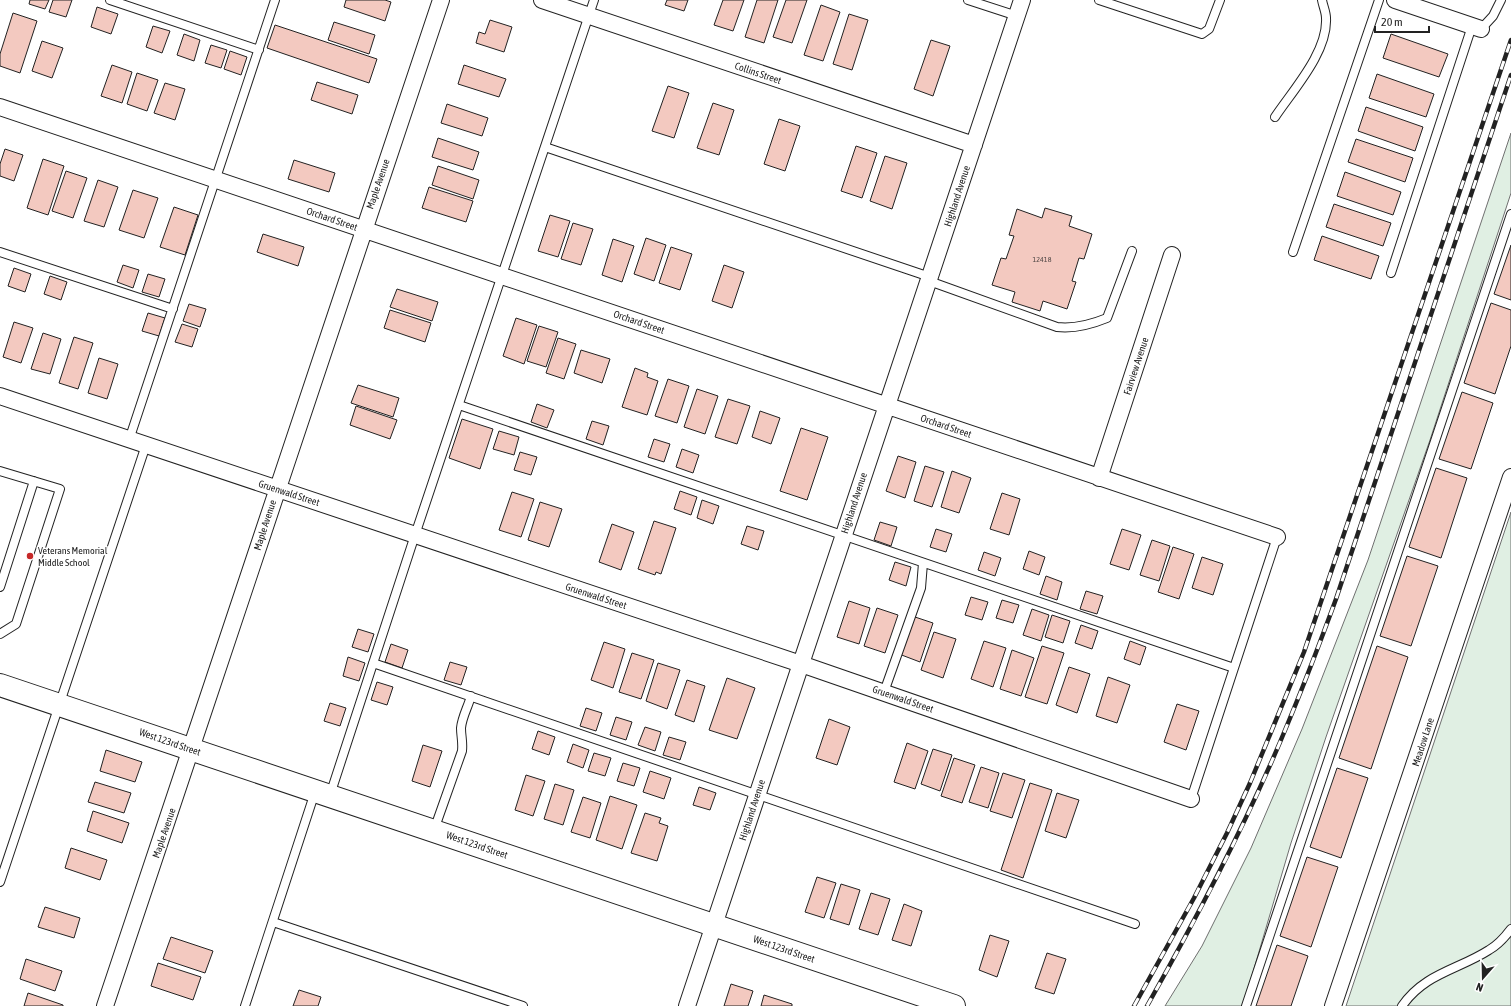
<svg xmlns="http://www.w3.org/2000/svg" width="1511" height="1006" font-family="'Asap Condensed',sans-serif">
<style>
.green{fill:#e0efe3;stroke:#6f6f6f}
.building{fill:#f3c9c0;stroke:#222}
.lines{fill:none;stroke-linecap:round;stroke-linejoin:round}
.lane-casing{stroke:#222;stroke-width:10}
.street-casing{stroke:#222;stroke-width:18}
.secondary-casing{stroke:#222;stroke-width:24}
.lane{stroke:#fff;stroke-width:8}
.street{stroke:#fff;stroke-width:16}
.secondary{stroke:#fff;stroke-width:22}
.rail-casing{stroke:#222;stroke-width:4.5}
.rail{stroke:#fff;stroke-width:3;stroke-dasharray:9;stroke-linecap:butt}
.poi-dot{fill:#c62828;stroke:#fff;stroke-width:1.5}
.labels{text-anchor:middle;dominant-baseline:central;stroke-width:3;stroke-linejoin:round;paint-order:stroke}
.number-label{font-size:8px;fill:#564c4a}
.street-label{font-size:10px;fill:#222;stroke:#fff}
.poi-label{font-size:10px;fill:#222;stroke:#fff;text-anchor:start}
</style>
<rect width="100%" height="100%" fill="#fff"/>
<path class="green" d="M 1511,133 L 1511,193 L 1430,440 L 1326,737 L 1291,843 L 1243,1006 L 1165,1006 L 1202,946 L 1251,848 L 1302,729 L 1368,560 Z
M 1511,512 L 1511,1006 L 1346,1006 Z"/>
<path class="building" d="M 30,0 L 49,0 L 45,9 L 29,4 Z
M 53,0 L 72,0 L 66,17 L 49,12 Z
M 346,0 L 385,0 L 391,2 L 385,21 L 344,7 Z
M 667,0 L 688,0 L 684,11 L 665,5 Z
M 723,0 L 744,0 L 733,31 L 714,25 Z
M 757,0 L 778,0 L 764,43 L 745,37 Z
M 786,0 L 807,0 L 792,43 L 773,37 Z
M 821,5 L 840,12 L 823,61 L 804,55 Z
M 97,7 L 118,14 L 111,34 L 91,27 Z
M 13,13 L 37,21 L 20,73 L 0,66 L 0,54 Z
M 849,14 L 868,20 L 852,70 L 833,64 Z
M 490,20 L 512,27 L 504,52 L 476,43 L 479,32 L 485,34 Z
M 334,22 L 375,35 L 369,54 L 328,40 Z
M 275,25 L 377,59 L 369,83 L 267,48 Z
M 153,26 L 170,31 L 162,53 L 146,47 Z
M 184,34 L 200,40 L 194,61 L 177,55 Z
M 1391,34 L 1448,54 L 1439,77 L 1383,58 Z
M 931,40 L 950,46 L 933,96 L 914,89 Z
M 42,41 L 63,48 L 52,78 L 32,71 Z
M 211,45 L 227,50 L 221,68 L 205,63 Z
M 230,51 L 247,57 L 241,75 L 224,69 Z
M 112,65 L 132,72 L 122,103 L 101,96 Z
M 464,65 L 506,79 L 499,97 L 458,84 Z
M 137,73 L 158,80 L 147,111 L 127,104 Z
M 1377,74 L 1434,94 L 1426,117 L 1369,98 Z
M 317,82 L 358,95 L 352,114 L 311,100 Z
M 165,83 L 185,89 L 175,120 L 154,113 Z
M 668,86 L 689,93 L 674,138 L 652,131 Z
M 713,103 L 734,110 L 719,155 L 697,148 Z
M 447,104 L 488,118 L 482,136 L 441,123 Z
M 1366,107 L 1423,127 L 1415,151 L 1358,131 Z
M 779,119 L 800,126 L 785,171 L 764,164 Z
M 438,138 L 479,152 L 473,170 L 432,157 Z
M 1356,139 L 1413,158 L 1405,182 L 1348,162 Z
M 856,146 L 877,153 L 862,198 L 841,191 Z
M 5,149 L 23,155 L 14,181 L 0,176 L 0,164 Z
M 885,156 L 907,163 L 892,209 L 870,201 Z
M 43,159 L 64,166 L 48,215 L 27,208 Z
M 294,160 L 335,173 L 329,192 L 288,179 Z
M 438,166 L 479,180 L 473,199 L 432,185 Z
M 66,171 L 87,178 L 73,218 L 52,211 Z
M 1345,172 L 1401,192 L 1393,215 L 1337,196 Z
M 98,180 L 118,187 L 104,227 L 84,221 Z
M 429,187 L 473,201 L 466,222 L 422,208 Z
M 133,190 L 158,198 L 144,238 L 119,230 Z
M 1334,204 L 1391,223 L 1383,246 L 1326,227 Z
M 174,207 L 198,215 L 185,255 L 160,247 Z
M 1045,208 L 1072,216 L 1069,226 L 1092,234 L 1084,259 L 1079,258 L 1072,281 L 1076,282 L 1067,309 L 1043,301 L 1040,311 L 1012,302 L 1015,292 L 992,285 L 1001,258 L 1006,259 L 1014,236 L 1009,235 L 1017,209 L 1042,218 Z
M 550,215 L 570,221 L 558,257 L 538,251 Z
M 573,223 L 593,229 L 581,265 L 561,259 Z
M 263,234 L 304,247 L 298,266 L 257,252 Z
M 1322,236 L 1379,256 L 1371,279 L 1314,260 Z
M 646,238 L 666,245 L 654,281 L 634,274 Z
M 613,239 L 634,246 L 622,282 L 602,275 Z
M 1511,245 L 1511,300 L 1494,294 Z
M 671,247 L 692,254 L 680,290 L 659,283 Z
M 123,265 L 139,270 L 133,288 L 117,282 Z
M 724,265 L 744,272 L 732,308 L 712,301 Z
M 14,268 L 31,274 L 25,292 L 8,286 Z
M 148,274 L 165,279 L 159,297 L 142,292 Z
M 50,276 L 67,282 L 61,300 L 44,294 Z
M 397,289 L 438,302 L 432,321 L 390,307 Z
M 1491,303 L 1511,310 L 1511,346 L 1495,394 L 1464,383 Z
M 189,304 L 206,309 L 200,327 L 183,321 Z
M 390,310 L 431,323 L 425,342 L 384,328 Z
M 148,313 L 165,318 L 159,336 L 142,331 Z
M 516,318 L 537,325 L 524,364 L 503,356 Z
M 14,322 L 33,328 L 21,363 L 3,357 Z
M 182,324 L 198,329 L 192,347 L 175,342 Z
M 539,326 L 558,332 L 546,367 L 527,361 Z
M 43,333 L 61,339 L 50,374 L 31,369 Z
M 74,337 L 93,343 L 78,389 L 59,383 Z
M 558,338 L 576,344 L 564,379 L 546,373 Z
M 581,350 L 610,359 L 602,383 L 574,373 Z
M 99,358 L 118,364 L 107,399 L 88,393 Z
M 635,368 L 648,373 L 647,377 L 658,381 L 647,415 L 622,407 Z
M 668,379 L 689,386 L 677,423 L 655,416 Z
M 358,385 L 399,398 L 393,417 L 351,403 Z
M 697,389 L 718,396 L 705,434 L 684,427 Z
M 1462,392 L 1493,403 L 1471,469 L 1439,459 Z
M 728,399 L 750,406 L 737,444 L 715,437 Z
M 537,404 L 554,410 L 547,428 L 531,422 Z
M 356,406 L 397,420 L 390,439 L 350,425 Z
M 760,411 L 780,418 L 771,444 L 752,437 Z
M 462,419 L 493,429 L 480,469 L 449,458 Z
M 592,421 L 609,426 L 603,445 L 586,439 Z
M 801,428 L 828,437 L 807,500 L 780,491 Z
M 499,431 L 519,437 L 514,455 L 493,449 Z
M 654,439 L 670,444 L 664,462 L 648,457 Z
M 682,449 L 699,455 L 693,473 L 676,467 Z
M 520,452 L 537,457 L 531,475 L 514,470 Z
M 898,456 L 916,462 L 905,498 L 886,491 Z
M 925,466 L 944,472 L 932,507 L 914,501 Z
M 1436,468 L 1467,478 L 1441,558 L 1409,547 Z
M 952,471 L 971,478 L 959,513 L 941,507 Z
M 680,491 L 697,497 L 691,515 L 674,509 Z
M 512,492 L 534,499 L 521,537 L 499,530 Z
M 1002,493 L 1020,499 L 1009,535 L 990,529 Z
M 702,500 L 719,506 L 713,524 L 697,518 Z
M 540,502 L 562,509 L 549,547 L 528,540 Z
M 654,521 L 676,528 L 661,574 L 656,572 L 655,575 L 638,569 Z
M 880,522 L 897,527 L 891,546 L 874,540 Z
M 612,524 L 634,532 L 621,570 L 599,562 Z
M 747,526 L 764,531 L 758,550 L 741,544 Z
M 936,529 L 952,534 L 946,552 L 930,547 Z
M 1122,529 L 1141,535 L 1129,570 L 1110,564 Z
M 1152,540 L 1170,546 L 1159,581 L 1140,575 Z
M 1173,547 L 1194,554 L 1179,599 L 1158,592 Z
M 1029,551 L 1045,557 L 1039,575 L 1023,569 Z
M 984,552 L 1001,558 L 995,576 L 978,570 Z
M 1407,556 L 1438,566 L 1411,646 L 1380,636 Z
M 1202,557 L 1223,564 L 1213,595 L 1192,588 Z
M 895,562 L 911,567 L 906,586 L 889,580 Z
M 1046,576 L 1062,582 L 1057,600 L 1040,594 Z
M 1086,591 L 1103,596 L 1097,614 L 1080,609 Z
M 971,597 L 988,602 L 982,620 L 965,615 Z
M 1002,600 L 1019,605 L 1013,623 L 996,618 Z
M 849,601 L 870,608 L 859,644 L 837,637 Z
M 877,608 L 898,615 L 885,653 L 864,646 Z
M 1032,609 L 1049,615 L 1041,641 L 1023,635 Z
M 1052,615 L 1070,621 L 1063,643 L 1045,637 Z
M 912,616 L 933,623 L 920,662 L 899,654 Z
M 1081,625 L 1098,631 L 1092,649 L 1075,643 Z
M 358,629 L 374,634 L 368,652 L 352,647 Z
M 934,632 L 956,639 L 943,678 L 921,670 Z
M 984,641 L 1006,648 L 993,687 L 971,679 Z
M 1130,641 L 1146,647 L 1140,665 L 1124,659 Z
M 604,642 L 625,649 L 613,688 L 591,680 Z
M 391,644 L 408,650 L 402,668 L 385,662 Z
M 1042,646 L 1064,653 L 1047,704 L 1025,697 Z
M 1377,646 L 1408,657 L 1371,769 L 1339,758 Z
M 1012,650 L 1034,658 L 1021,696 L 1000,689 Z
M 632,653 L 654,660 L 641,699 L 619,692 Z
M 348,657 L 365,663 L 359,681 L 343,676 Z
M 450,662 L 467,667 L 461,685 L 444,680 Z
M 658,663 L 680,670 L 667,709 L 646,701 Z
M 1069,667 L 1090,674 L 1077,713 L 1056,705 Z
M 1108,677 L 1130,685 L 1117,723 L 1096,716 Z
M 727,678 L 755,688 L 737,739 L 709,730 Z
M 687,680 L 705,686 L 694,722 L 675,715 Z
M 377,682 L 393,687 L 387,705 L 371,700 Z
M 330,703 L 346,708 L 340,726 L 324,721 Z
M 1177,704 L 1199,711 L 1186,750 L 1164,742 Z
M 586,708 L 602,713 L 596,731 L 580,726 Z
M 616,717 L 632,722 L 626,740 L 610,735 Z
M 829,719 L 850,727 L 837,765 L 816,758 Z
M 645,727 L 661,732 L 655,751 L 638,745 Z
M 538,731 L 555,737 L 549,755 L 532,749 Z
M 669,737 L 686,742 L 680,760 L 663,755 Z
M 907,743 L 928,751 L 915,789 L 894,782 Z
M 573,744 L 589,750 L 583,768 L 567,762 Z
M 423,745 L 442,751 L 430,787 L 412,781 Z
M 933,749 L 952,755 L 940,791 L 921,784 Z
M 106,750 L 142,762 L 135,782 L 100,771 Z
M 594,753 L 611,758 L 605,776 L 588,771 Z
M 954,758 L 975,765 L 962,803 L 941,796 Z
M 623,763 L 640,768 L 634,786 L 617,781 Z
M 981,767 L 999,773 L 988,808 L 969,802 Z
M 1337,768 L 1368,778 L 1341,858 L 1310,847 Z
M 650,771 L 671,778 L 664,799 L 643,792 Z
M 1003,773 L 1025,780 L 1012,818 L 990,811 Z
M 526,775 L 545,781 L 533,816 L 515,810 Z
M 95,782 L 131,793 L 124,813 L 88,802 Z
M 1030,783 L 1052,790 L 1023,878 L 1001,870 Z
M 555,784 L 574,790 L 563,825 L 544,819 Z
M 699,787 L 716,793 L 710,810 L 693,805 Z
M 1057,793 L 1079,800 L 1066,838 L 1045,831 Z
M 610,796 L 637,805 L 622,849 L 596,840 Z
M 583,797 L 601,803 L 590,838 L 571,832 Z
M 93,811 L 129,823 L 122,843 L 87,831 Z
M 645,813 L 661,818 L 659,823 L 668,826 L 657,861 L 631,853 Z
M 71,848 L 107,860 L 100,880 L 65,868 Z
M 1307,857 L 1338,867 L 1311,947 L 1280,936 Z
M 817,877 L 836,883 L 824,918 L 805,912 Z
M 841,884 L 860,890 L 849,925 L 830,919 Z
M 871,893 L 890,899 L 878,935 L 859,929 Z
M 904,904 L 922,911 L 911,946 L 892,940 Z
M 45,907 L 80,918 L 74,938 L 38,927 Z
M 990,935 L 1009,941 L 997,977 L 979,970 Z
M 171,937 L 213,951 L 205,973 L 163,959 Z
M 1277,945 L 1308,956 L 1291,1006 L 1256,1006 Z
M 1047,953 L 1066,959 L 1054,994 L 1035,988 Z
M 26,959 L 62,971 L 55,991 L 20,979 Z
M 158,963 L 201,977 L 193,1000 L 151,986 Z
M 731,984 L 753,991 L 748,1006 L 724,1006 Z
M 299,990 L 321,997 L 318,1006 L 293,1006 Z
M 28,993 L 63,1005 L 63,1006 L 24,1006 Z
M 764,995 L 792,1004 L 792,1006 L 761,1006 Z"/>
<g class="lines">
<defs>
<path id="lane" d="M 110,0 L 259,50
M 968,0 L 1017,16
M 1099,0 L 1202,34 L 1209,29 L 1220,0
M 1481,29 L 1493,16 L 1501,0
M 1275,117 C 1293,90 1328,52 1326,18 C 1326,12 1323,6 1322,0
M 545,147 L 930,277
M 0,252 L 173,309
M 1293,252 L 1379,0
M 1391,273 L 1472,26
M 929,281 L 1057,327 C 1075,329 1090,325 1107,318 L 1132,251
M 459,405 L 1234,668
M 129,440 L 275,0
M 0,471 L 60,489 L 16,624 L 0,634
M 0,587 L 34,481
M 373,663 L 1135,924
M 884,692 L 921,588 L 923,563
M 330,795 L 415,535 L 594,0
M 1191,799 L 1277,537
M 434,830 L 462,751 C 463,742 461,736 461,728 C 462,717 468,707 471,696
M 0,882 L 146,445
M 273,922 L 523,1006
M 245,1006 L 315,792
M 1246,1006 L 1511,214
M 1402,1006 C 1425,973 1458,970 1489,950 C 1498,945 1505,937 1511,929"/>
<path id="street" d="M 542,0 L 974,145
M 1395,0 L 1481,29
M 0,107 L 1277,537
M 0,396 L 801,664 L 1191,799
M 1099,478 L 1172,255
M 105,1006 C 219,671 327,335 441,0
M 687,1006 L 1022,0
M 1333,1006 L 1511,477"/>
<path id="secondary" d="M 0,685 L 954,1006"/>
</defs>
<use href="#lane" class="lane-casing"/>
<use href="#street" class="street-casing"/>
<use href="#secondary" class="secondary-casing"/>
<use href="#lane" class="lane"/>
<use href="#street" class="street"/>
<use href="#secondary" class="secondary"/>
<defs>
<path id="rail" d="M 1134,1006 L 1194,898 L 1227,833 L 1250,783 L 1304,652 L 1511,40
M 1147,1006 C 1199,914 1248,821 1288,723 C 1305,682 1321,640 1336,599 L 1511,75"/>
</defs>
<use href="#rail" class="rail-casing"/>
<use href="#rail" class="rail"/>
</g>
<circle class="poi-dot" cx="30" cy="556" r="4"/>
<g class="labels">
<g class="number-label">
<text x="1042" y="259">12418</text>
</g>
<g class="street-label">
<text transform="translate(758 73) rotate(19)">Collins Street</text>
<text transform="translate(378 184) rotate(-71)">Maple Avenue</text>
<text transform="translate(957 196) rotate(-72)">Highland Avenue</text>
<text transform="translate(332 219) rotate(19)">Orchard Street</text>
<text transform="translate(639 322) rotate(19)">Orchard Street</text>
<text transform="translate(1136 366) rotate(-72)">Fairview Avenue</text>
<text transform="translate(946 426) rotate(19)">Orchard Street</text>
<text transform="translate(289 493) rotate(18)">Gruenwald Street</text>
<text transform="translate(854 503) rotate(-72)">Highland Avenue</text>
<text transform="translate(265 525) rotate(-72)">Maple Avenue</text>
<text transform="translate(596 596) rotate(18)">Gruenwald Street</text>
<text transform="translate(903 699) rotate(19)">Gruenwald Street</text>
<text transform="translate(170 742) rotate(19)">West 123rd Street</text>
<text transform="translate(1423 742) rotate(-72)">Meadow Lane</text>
<text transform="translate(752 810) rotate(-72)">Highland Avenue</text>
<text transform="translate(164 833) rotate(-71)">Maple Avenue</text>
<text transform="translate(477 845) rotate(19)">West 123rd Street</text>
<text transform="translate(784 949) rotate(19)">West 123rd Street</text>
</g>
<g class="poi-label">
<text x="38" y="550">Veterans Memorial<tspan x="38" dy="12">Middle School</tspan></text>
</g>
</g>
<g transform="translate(1483 978) rotate(200)" stroke="#ffffff" stroke-width="3" paint-order="stroke">
<path d="M0-3L7 15L0 10L-7 15Z" fill="#222222"/>
<text y="-6" font-size="11" font-weight="bold" text-anchor="middle" fill="#222222">N</text>
</g>
<path d="M1375 26v6h54v-6" fill="none" stroke="#222222" stroke-width="2"/>
<text x="1381" y="26" font-size="12" fill="#222222" stroke="#ffffff" stroke-width="3" paint-order="stroke">20 m</text>
</svg>
